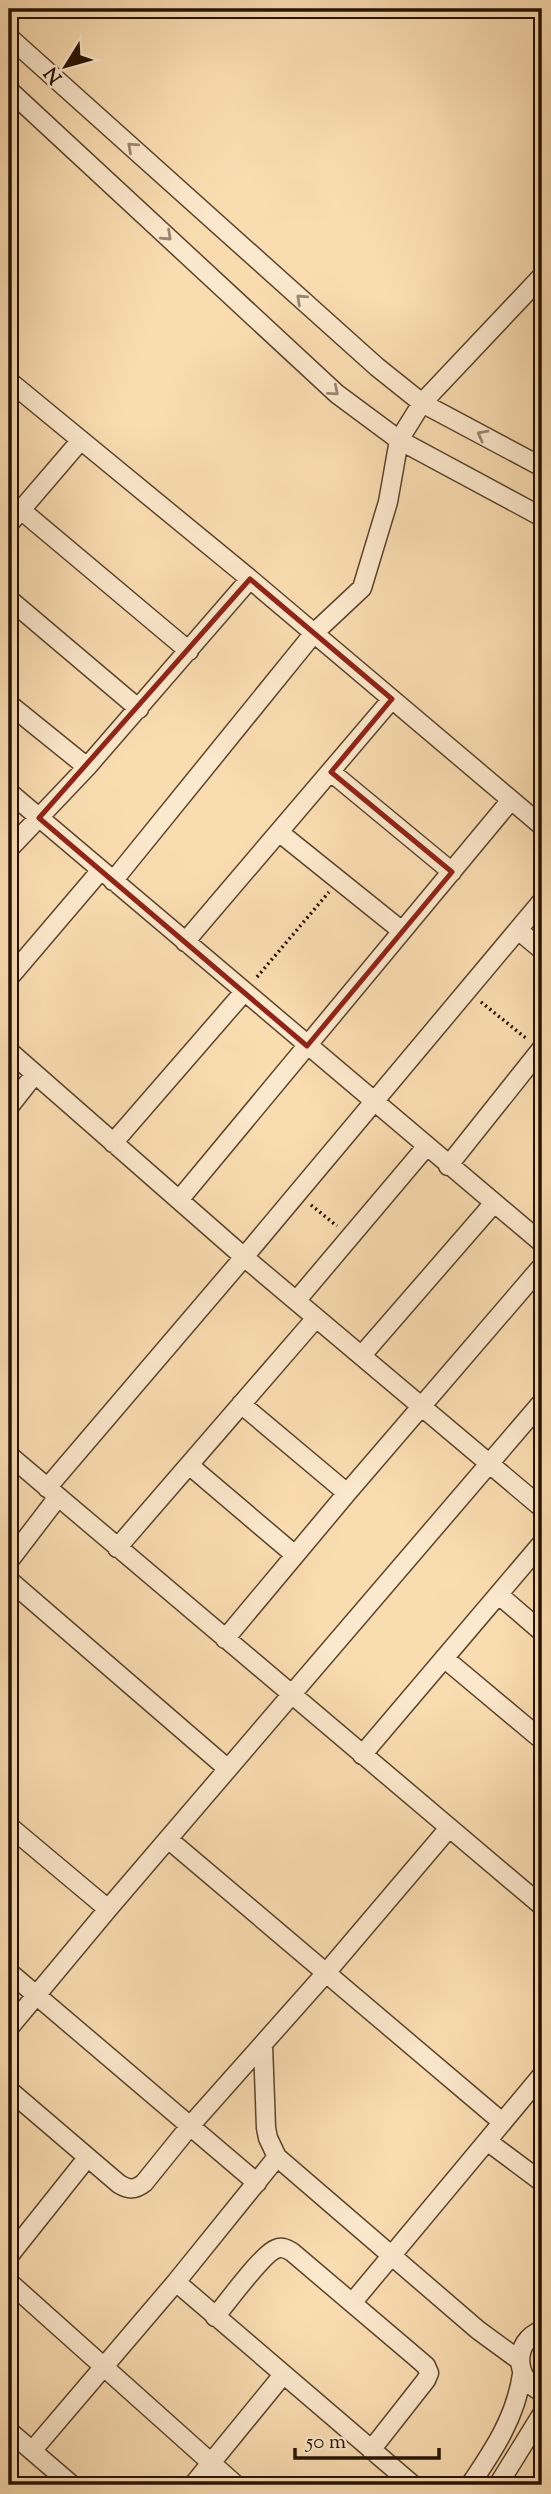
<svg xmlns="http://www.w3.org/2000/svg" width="551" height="2494" font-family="'Sorts Mill Goudy',serif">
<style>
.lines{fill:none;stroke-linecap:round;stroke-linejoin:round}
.street-casing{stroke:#5b442c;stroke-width:21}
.path{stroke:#261100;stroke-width:3.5;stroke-dasharray:2 3.5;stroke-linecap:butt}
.street{stroke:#fce8cc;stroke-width:18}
.oneway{stroke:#9c8770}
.marked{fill:none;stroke:#8f2418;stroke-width:5;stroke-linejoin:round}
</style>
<rect width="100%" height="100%" fill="#fadcb1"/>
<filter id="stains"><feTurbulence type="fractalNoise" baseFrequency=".00286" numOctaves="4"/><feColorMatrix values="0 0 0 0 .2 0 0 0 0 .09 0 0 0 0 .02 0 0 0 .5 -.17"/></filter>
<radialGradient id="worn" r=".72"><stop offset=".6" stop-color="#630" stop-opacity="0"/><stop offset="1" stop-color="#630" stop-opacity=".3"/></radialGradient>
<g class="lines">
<defs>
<path id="street" d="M 9,37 L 377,367 L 422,403 L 542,467
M 9,90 L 337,394 L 399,440 L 542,517
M 9,381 L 250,579 L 542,826
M 21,510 L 189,651
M 9,524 L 81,440
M 9,599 L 139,709
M 9,704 L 87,767
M 331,772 L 452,872
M 9,792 L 542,1243
M 280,833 L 402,931
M 9,849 L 87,767 L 250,579
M 113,881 L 314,633 L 362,588 L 388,502 L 399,440 L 422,403 L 542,276
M 518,930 L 542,950
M 185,942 L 392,699
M 9,978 L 101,870
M 9,1051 L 244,1257 L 542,1508
M 9,1107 L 35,1074
M 113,1143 L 244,992
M 448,1166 L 542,1048
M 179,1200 L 511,800
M 296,1301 L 426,1147
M 362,1355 L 494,1203
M 241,1404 L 347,1493
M 9,1455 L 542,1906
M 189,1465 L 295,1555
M 47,1488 L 244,1257 L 542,901
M 117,1548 L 316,1318
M 9,1561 L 58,1497
M 9,1580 L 228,1769
M 499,1595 L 542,1632
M 225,1639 L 347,1493 L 542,1266
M 444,1658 L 542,1740
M 362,1755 L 542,1543
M 9,1826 L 108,1909
M 168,1839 L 502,2122
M 9,1972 L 257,2183
M 9,2028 L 108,1909 L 542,1402
M 263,2045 L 266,2128 L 268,2138 L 277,2157 L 478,2330 L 519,2360
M 9,2090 L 119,2184 C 129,2190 135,2190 144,2183 L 190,2126 L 325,1974 L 449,1828
M 487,2141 L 542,2182
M 9,2256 L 87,2158
M 9,2282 L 236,2485
M 176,2282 L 413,2485
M 352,2303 L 542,2075
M 215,2317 C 227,2303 262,2254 276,2249 C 282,2246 287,2249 292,2252 L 418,2359 L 426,2366 L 429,2373 L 426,2380 L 371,2450
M 542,2330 C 512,2341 514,2380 542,2392
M 9,2431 L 72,2485
M 32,2451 L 176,2282 L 277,2157
M 193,2485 L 282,2376
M 470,2485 C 493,2451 516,2417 522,2374
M 498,2485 L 542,2414"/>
</defs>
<use href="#street" class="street-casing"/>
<path class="path" d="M 257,977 L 329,892
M 481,1002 L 527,1039
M 311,1205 L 337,1226"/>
<use href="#street" class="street"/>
</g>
<defs><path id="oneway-chevron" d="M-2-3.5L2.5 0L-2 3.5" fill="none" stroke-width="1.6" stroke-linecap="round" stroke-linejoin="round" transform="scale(1.75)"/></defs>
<g class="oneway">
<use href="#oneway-chevron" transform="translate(132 147) rotate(-138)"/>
<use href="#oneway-chevron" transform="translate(167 236) rotate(43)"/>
<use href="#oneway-chevron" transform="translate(301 299) rotate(-137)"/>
<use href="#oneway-chevron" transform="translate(334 391) rotate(40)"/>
<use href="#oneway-chevron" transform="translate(482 435) rotate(-152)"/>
</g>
<path class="marked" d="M 250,579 L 392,699 L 331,772 L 452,872 L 307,1046 L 39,818 Z"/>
<rect width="551" height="2494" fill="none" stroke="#fadcb1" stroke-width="35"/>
<rect x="10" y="10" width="530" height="2473" fill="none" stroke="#261100" stroke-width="3.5"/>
<rect x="18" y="18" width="516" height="2459" fill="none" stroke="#261100" stroke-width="2"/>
<g transform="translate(66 66) rotate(233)" stroke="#fce8cc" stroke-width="5" paint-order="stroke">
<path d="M0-5L12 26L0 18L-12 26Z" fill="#261100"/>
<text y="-10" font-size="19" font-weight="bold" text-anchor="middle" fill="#261100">N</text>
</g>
<path d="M295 2448v10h144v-10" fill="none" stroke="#261100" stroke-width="3.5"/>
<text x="306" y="2448" font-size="21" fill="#261100" stroke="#fce8cc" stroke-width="5" paint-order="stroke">50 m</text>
<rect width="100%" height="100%" filter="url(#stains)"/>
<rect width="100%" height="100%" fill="url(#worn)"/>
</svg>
